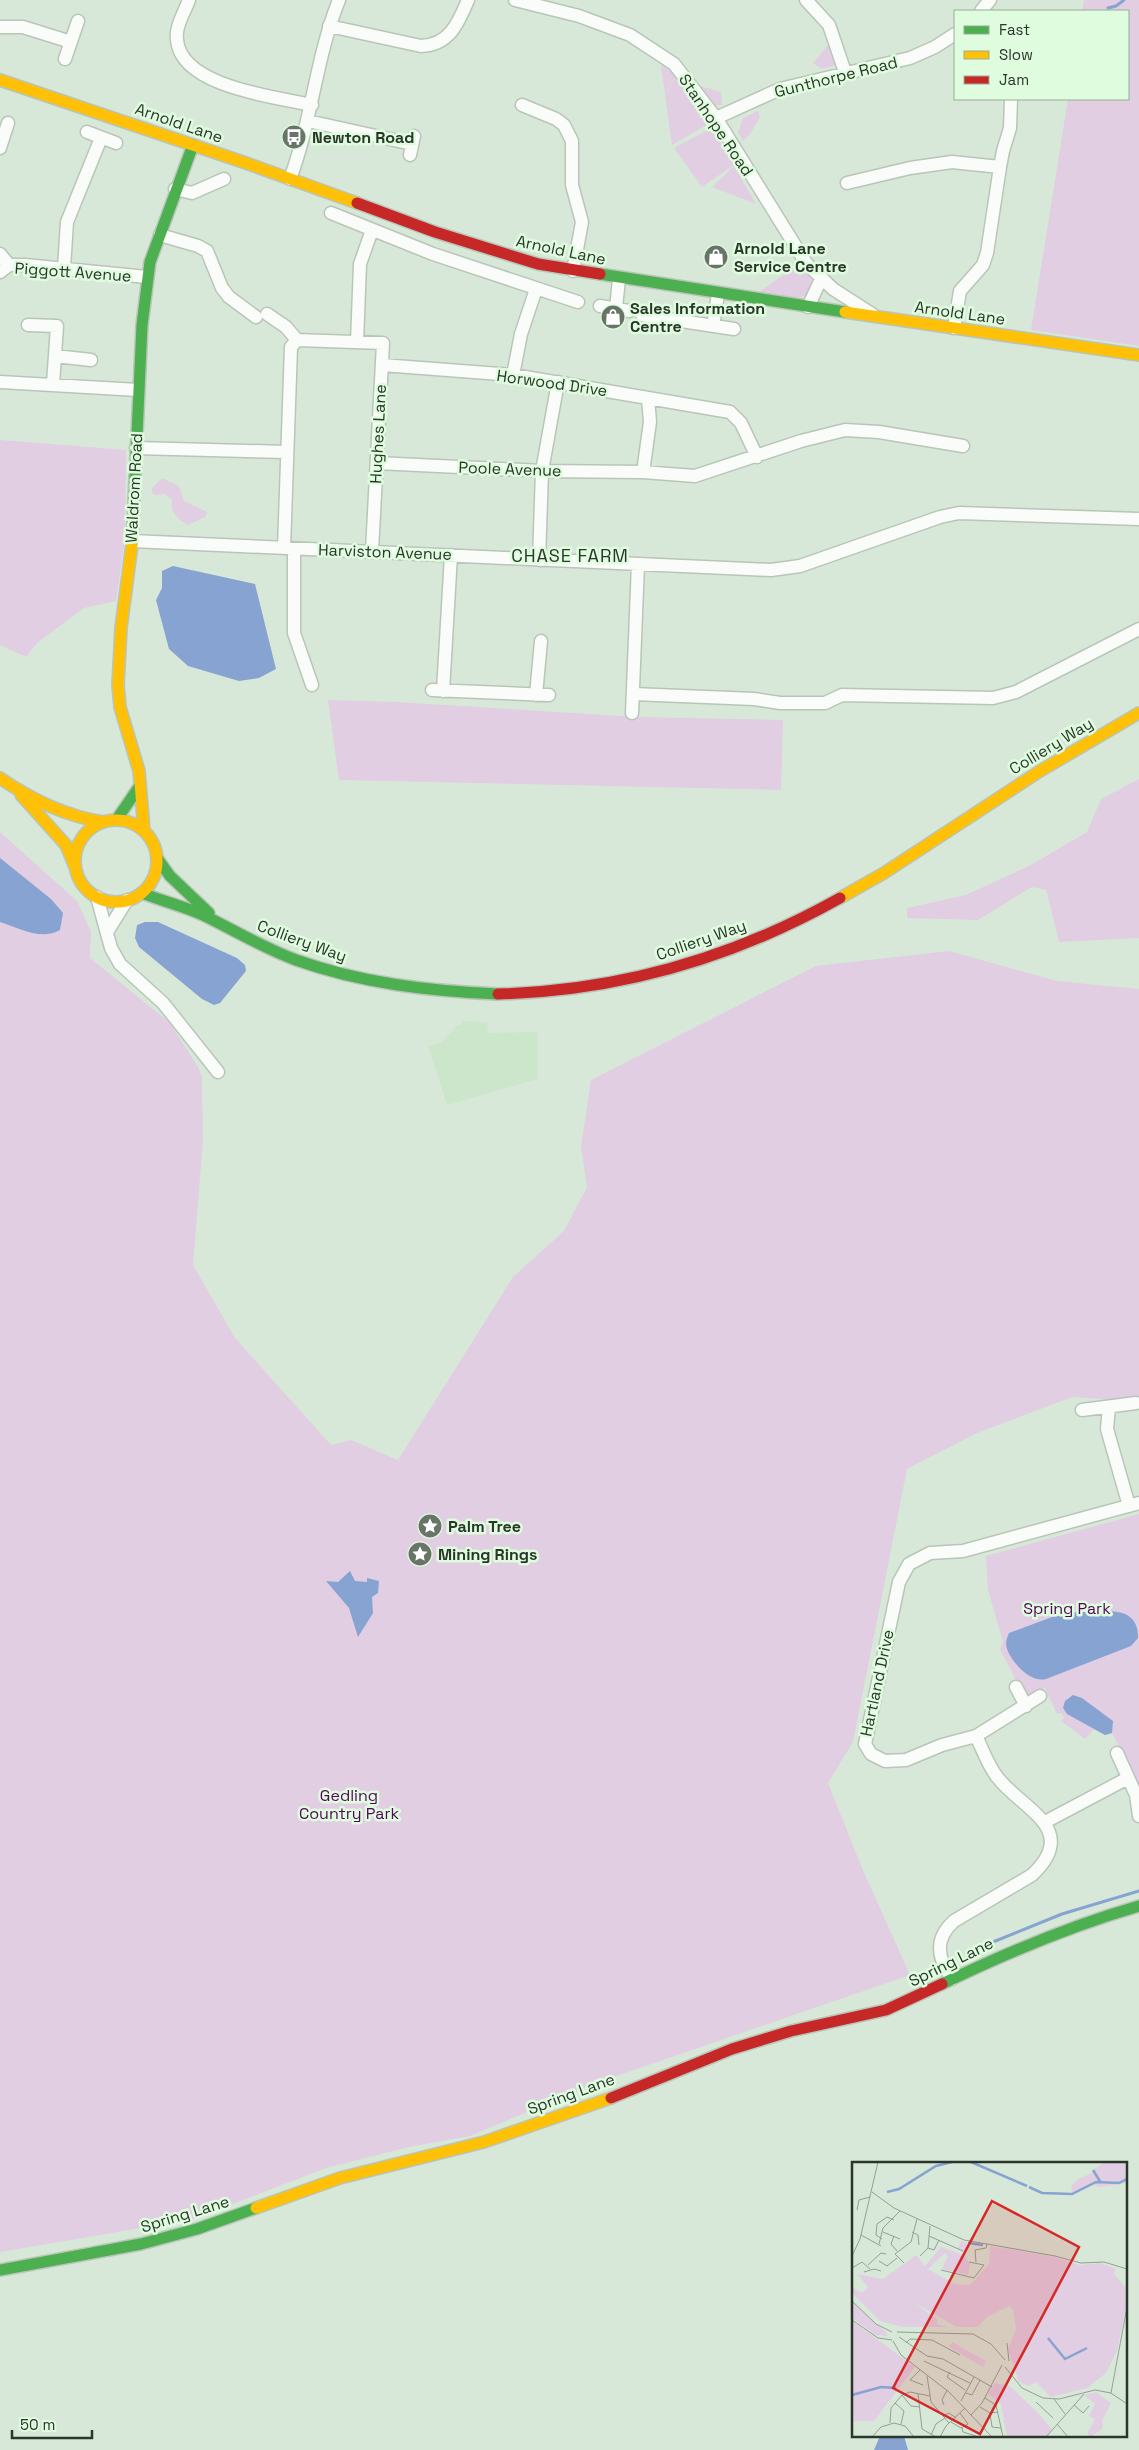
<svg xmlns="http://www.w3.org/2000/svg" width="1139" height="2450" font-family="'Space Grotesk',sans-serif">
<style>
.built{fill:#cce6cb}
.green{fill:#e1cee2}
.water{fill:#87a3d1}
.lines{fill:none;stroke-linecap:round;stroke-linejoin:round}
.stream{stroke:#87a3d1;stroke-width:3}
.street-casing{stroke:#b9c5b8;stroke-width:15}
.fast-casing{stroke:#b9c5b8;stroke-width:14}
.slow-casing{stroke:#b9c5b8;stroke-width:14}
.jam-casing{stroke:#b9c5b8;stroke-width:14}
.street{stroke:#f9fcf9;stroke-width:12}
.fast{stroke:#4caf50;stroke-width:11}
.slow{stroke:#ffc107;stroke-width:11}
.jam{stroke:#c62828;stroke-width:11}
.labels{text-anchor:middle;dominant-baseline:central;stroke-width:5;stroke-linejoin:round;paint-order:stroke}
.street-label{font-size:16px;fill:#2b362b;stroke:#dffcde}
.poi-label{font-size:16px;font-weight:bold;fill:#2b362b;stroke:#dffcde;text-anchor:start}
.park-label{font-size:16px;fill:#55045c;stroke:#dffcde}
.neighbourhood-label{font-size:18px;letter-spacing:1px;fill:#2b362b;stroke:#dffcde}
.inset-river{fill:none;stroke:#87a3d1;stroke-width:2.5}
.inset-road{fill:none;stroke:#93a193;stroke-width:1}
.view{fill:#d62828;fill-opacity:0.15;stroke:#d62828;stroke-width:2.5}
.inset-edge{fill:none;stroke:#2b362b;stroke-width:2.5}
</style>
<rect width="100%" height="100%" fill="#d8e8d8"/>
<path class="built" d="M 462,1021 L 487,1022 L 488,1033 L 538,1032 L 538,1079 L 447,1105 L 428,1046 L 441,1042 L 458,1025 L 462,1025 Z"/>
<path class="green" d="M 1084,0 L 1139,0 L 1139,346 L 1031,330 L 1068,99 L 1128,99 L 1128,11 L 1082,11 Z
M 830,43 L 836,63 L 833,66 L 822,69 L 813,63 Z
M 661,65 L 676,75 L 665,95 Z
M 676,76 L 708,124 L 672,145 L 665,96 Z
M 700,86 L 721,92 L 722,105 L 713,105 Z
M 758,111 L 760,117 L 750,134 L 743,141 L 738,132 L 743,118 Z
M 710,129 L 713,130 L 734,165 L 702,187 L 674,148 Z
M 734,166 L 756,204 L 712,187 Z
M 796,266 L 800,267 C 806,272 813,277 811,286 C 808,308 772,294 759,292 Z
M 0,440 L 126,450 L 125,539 L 116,601 L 84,608 L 37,643 L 26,657 L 0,645 Z
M 162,478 L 179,486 L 184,501 L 207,512 L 205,517 L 188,525 C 178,519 169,512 172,500 L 164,494 L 155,495 L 152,493 L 152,488 Z
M 328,700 L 397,702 L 638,717 L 783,720 L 781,790 L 339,780 Z
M 1139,779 L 1139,938 L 1059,942 L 1046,890 L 1032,887 L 978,920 L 907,918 L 907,908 L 966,895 L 1029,866 L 1087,832 L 1101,799 Z
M 0,832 L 77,901 L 91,932 L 90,958 L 169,1022 L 198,1067 L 202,1077 L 203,1141 L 193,1265 L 235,1338 L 331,1445 L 351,1440 L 398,1460 L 513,1277 L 564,1231 L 587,1187 L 581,1146 L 591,1080 L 816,966 L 949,951 L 1057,981 L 1139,989 L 1139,1396 L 1115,1400 L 1072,1397 L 977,1433 L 907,1469 L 853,1742 L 828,1783 L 862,1868 L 910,1975 L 599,2082 L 470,2136 L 409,2147 L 326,2168 L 194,2219 L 0,2252 Z
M 1139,1514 L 1139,1785 L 1112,1733 L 1105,1735 L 1094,1729 L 1085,1739 L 1061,1721 L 1064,1718 L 1061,1713 L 1057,1714 L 1045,1688 L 1029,1695 L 1018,1684 L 1000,1649 L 1003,1642 L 988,1590 L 986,1556 Z"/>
<path class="water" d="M 173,566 L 255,584 L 276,669 L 259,678 L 239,681 L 188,666 L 169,649 L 156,600 L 162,588 L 162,571 Z
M 0,858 L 51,899 L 63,913 L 60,930 C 41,941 19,928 0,922 Z
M 145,922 L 158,922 L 237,958 L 245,965 L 246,971 L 220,1003 L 214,1005 L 202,999 L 139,947 L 135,938 L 137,925 Z
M 350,1571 L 355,1581 L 367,1582 L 367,1578 L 379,1581 L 378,1593 L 372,1597 L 373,1613 L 358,1637 L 349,1608 L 326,1581 L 338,1582 Z
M 1078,1612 C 1102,1612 1139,1603 1138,1638 L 1131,1646 L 1046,1679 C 1031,1683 1012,1663 1007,1649 C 1005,1643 1007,1638 1009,1633 L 1052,1617 Z
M 1073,1695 L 1082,1698 L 1113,1721 L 1112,1733 L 1105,1735 L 1067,1714 L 1063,1708 L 1065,1701 Z
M 880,2436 L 904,2436 L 908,2450 L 874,2450 Z"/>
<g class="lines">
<path class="stream" d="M 1108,8 L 1116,6 L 1124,0
M 988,1944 L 1062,1914 L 1139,1891"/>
<defs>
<path id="street" d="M 189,0 C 184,13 175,27 177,40 C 181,87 276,97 312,105
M 515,0 L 579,16 L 630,35 L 674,64 L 716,118 L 806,263 L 833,289 L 872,314
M 806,0 L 829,25 L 845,72
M 981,11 L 990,0
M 329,26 L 421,46 C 449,45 458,24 468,0
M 0,27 L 23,27 L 71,42
M 65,59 L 78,21
M 522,105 L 556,119 L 564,125 L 572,141 L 572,185 L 582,222 L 573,271
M 716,118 L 780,89 L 910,58 L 935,47 L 955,34
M 308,121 L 412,144
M 87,132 L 116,143
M 0,148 L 8,123
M 410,155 L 414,136
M 1000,167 L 1003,151 L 1010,128 L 1011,99
M 290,179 C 312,120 316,57 339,0
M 847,183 L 910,168 L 952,162 L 1000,167 L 987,253 L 983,265 L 960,291 L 954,328
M 175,189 L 192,193 L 224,179
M 331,213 L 433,254 L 578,302
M 160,235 L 198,246 L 207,251 L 222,288 L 229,297 L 256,317
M 0,254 L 9,265
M 64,268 L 67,222 L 101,138
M 0,272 L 9,265 L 25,265 L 147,277
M 600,306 L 629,311
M 808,307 L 821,279
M 616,308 L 619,279
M 267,314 L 286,327 L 297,340
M 642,315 L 734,329
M 28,325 L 57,326 L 53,384
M 713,326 L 718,294
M 357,342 L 360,264 L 372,230
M 55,356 L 91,360
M 382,365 L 513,375 L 648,398 L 650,422 L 643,472
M 513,375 L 521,334 L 536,289
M 0,382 L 138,390
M 648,398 L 730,412 L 741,423 L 757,457
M 136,448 L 287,452
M 377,463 L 542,471 L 643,472 L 695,476 L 801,441 L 845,430 L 879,432 L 963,446
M 132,541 L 771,570 L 800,566 L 940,517 L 959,513 L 1139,519
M 284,548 L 291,347 L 297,340 L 383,343 L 372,551
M 294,549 L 294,633 L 312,685
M 539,560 L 542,471 L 558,382
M 432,690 L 549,695
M 443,691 L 451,555
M 633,694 L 754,699 L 780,703 L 825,703 L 842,695 L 993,698 L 1016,692 L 1139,629
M 536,695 L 541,641
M 632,713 L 638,564
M 97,897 L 111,948 L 120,964 L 163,1003 L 218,1072
M 107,932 L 127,900
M 1109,1407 L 1107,1429 L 1129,1506
M 1082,1410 L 1136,1403
M 1016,1687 L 1026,1706
M 1040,1696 L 976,1736 L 942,1745 L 906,1760 L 885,1761 L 871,1754 L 865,1744 L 899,1582 L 909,1564 L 930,1553 L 963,1551 L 1139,1503
M 1117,1753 L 1136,1795 L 1139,1816
M 1045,1822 L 1128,1778
M 952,1979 C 937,1958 934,1939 954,1921 L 1032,1875 C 1081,1829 1022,1809 998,1778 C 988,1766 983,1750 976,1736"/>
<path id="fast" d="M 600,274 L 845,312
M 132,544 L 142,325 L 150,262 L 193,145
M 117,819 L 139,787
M 157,858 L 170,876 L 209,913
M 142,893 C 162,901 183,906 203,915 C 234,930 263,948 296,960 C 361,983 428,991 498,994
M 942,1984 C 1006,1953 1070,1926 1139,1906
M 0,2270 L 141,2244 L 197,2229 L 256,2208"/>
<path id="slow" d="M 0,80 L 243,162 L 357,203
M 845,312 L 1139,355
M 132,544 L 121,628 L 118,685 L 120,707 L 139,771 L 144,830
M 0,778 C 32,800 65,816 103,822
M 21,795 L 66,845 L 75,867
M75 861a41 41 0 1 1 82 0a41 41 0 1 1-82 0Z
M 840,898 L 884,873 L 1040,771 L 1139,713
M 256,2208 L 340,2178 L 484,2142 L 611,2098"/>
<path id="jam" d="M 357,203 L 435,232 L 538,264 L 600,274
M 498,994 C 619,991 735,957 840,898
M 611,2098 L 732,2049 L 791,2031 L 886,2010 L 942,1984"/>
</defs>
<use href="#street" class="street-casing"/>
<use href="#fast" class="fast-casing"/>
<use href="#slow" class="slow-casing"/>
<use href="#jam" class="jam-casing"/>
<use href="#street" class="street"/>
<use href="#fast" class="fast"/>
<use href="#slow" class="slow"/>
<use href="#jam" class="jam"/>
</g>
<defs>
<symbol id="bus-disc" viewBox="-11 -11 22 22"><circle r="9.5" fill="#687468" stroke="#dffcde"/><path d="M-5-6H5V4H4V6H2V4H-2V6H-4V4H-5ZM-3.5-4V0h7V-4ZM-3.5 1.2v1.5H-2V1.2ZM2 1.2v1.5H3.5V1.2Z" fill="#fff"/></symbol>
<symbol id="shop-disc" viewBox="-11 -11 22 22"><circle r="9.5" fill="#687468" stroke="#dffcde"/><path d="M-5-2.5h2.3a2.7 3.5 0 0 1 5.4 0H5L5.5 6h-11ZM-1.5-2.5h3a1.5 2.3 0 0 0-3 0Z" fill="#fff"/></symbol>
<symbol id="sight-disc" viewBox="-11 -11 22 22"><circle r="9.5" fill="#687468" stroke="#dffcde"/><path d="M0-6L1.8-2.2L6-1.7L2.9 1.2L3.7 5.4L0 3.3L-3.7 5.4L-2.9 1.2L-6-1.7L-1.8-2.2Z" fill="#fff"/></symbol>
</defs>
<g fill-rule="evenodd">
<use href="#bus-disc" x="280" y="123" width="28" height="28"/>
<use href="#shop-disc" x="702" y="243" width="28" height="28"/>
<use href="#shop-disc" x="599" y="303" width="28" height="28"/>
<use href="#sight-disc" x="416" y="1512" width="28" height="28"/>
<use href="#sight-disc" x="406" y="1540" width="28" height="28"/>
</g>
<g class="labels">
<g class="street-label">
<text transform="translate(836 77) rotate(-14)">Gunthorpe Road</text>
<text transform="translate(179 123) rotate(19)">Arnold Lane</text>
<text transform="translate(716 125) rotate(56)">Stanhope Road</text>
<text transform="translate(561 250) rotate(12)">Arnold Lane</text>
<text transform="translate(73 272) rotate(4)">Piggott Avenue</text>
<text transform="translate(960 313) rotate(8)">Arnold Lane</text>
<text transform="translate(552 383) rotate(8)">Horwood Drive</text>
<text transform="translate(378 434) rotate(-87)">Hughes Lane</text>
<text transform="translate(510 469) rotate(2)">Poole Avenue</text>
<text transform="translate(134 488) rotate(-87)">Waldrom Road</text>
<text transform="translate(385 552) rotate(2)">Harviston Avenue</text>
<text transform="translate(1051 746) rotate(-31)">Colliery Way</text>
<text transform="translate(701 940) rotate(-19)">Colliery Way</text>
<text transform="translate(302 941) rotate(20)">Colliery Way</text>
<text transform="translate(877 1683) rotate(-78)">Hartland Drive</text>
<text transform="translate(951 1962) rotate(-26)">Spring Lane</text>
<text transform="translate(571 2094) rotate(-20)">Spring Lane</text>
<text transform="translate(185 2214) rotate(-17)">Spring Lane</text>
</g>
<g class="poi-label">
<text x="312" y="137">Newton Road</text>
<text x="734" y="248">Arnold Lane<tspan x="734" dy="18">Service Centre</tspan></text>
<text x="630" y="308">Sales Information<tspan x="630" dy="18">Centre</tspan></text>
<text x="448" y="1526">Palm Tree</text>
<text x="438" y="1554">Mining Rings</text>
</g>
<g class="park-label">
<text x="1067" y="1608">Spring Park</text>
<text x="349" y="1795">Gedling<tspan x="349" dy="18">Country Park</tspan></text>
</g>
<g class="neighbourhood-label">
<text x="570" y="555">CHASE FARM</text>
</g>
</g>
<g transform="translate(852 2162)">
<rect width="275" height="275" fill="#d8e8d8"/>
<path d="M 253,0 L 273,0 L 275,21 L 248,25 L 241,23 L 220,31 L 219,24 L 226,17 L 242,10 L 245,18 L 242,7 ZM 109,79 L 115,81 L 113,94 L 118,102 L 116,113 L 90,107 L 96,94 L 93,91 L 76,107 L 103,122 L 118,123 L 137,102 L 138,84 L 203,95 L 228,103 L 248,101 L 264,107 L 262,112 L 275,127 L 275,140 L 265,189 L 254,211 L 235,226 L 199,235 L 184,220 L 177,224 L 167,220 L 156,187 L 164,167 L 161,148 L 157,144 L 135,155 L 126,165 L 105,165 L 61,140 L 85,157 L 85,162 L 96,165 L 50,165 L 28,159 L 0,131 L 0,125 L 10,131 L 16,125 L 5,112 L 31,117 L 64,93 L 73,104 L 89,85 L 111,93 L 112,90 L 106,86 ZM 0,140 L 34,170 L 36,174 L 23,173 L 0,156 ZM 0,159 L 63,205 L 22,259 L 0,259 ZM 100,180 L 134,199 L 131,205 L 97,185 ZM 143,221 L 158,224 L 188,253 L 200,267 L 194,275 L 155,275 L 149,242 L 136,232 ZM 244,230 L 259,241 L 250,259 L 251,266 L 239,275 L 235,272 L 243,257 L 237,254 L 243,242 L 232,233 Z" fill="#e1cee2"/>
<path class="inset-river" d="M 119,0 L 175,24M 241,8 L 249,21M 177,25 L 190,31 L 220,32 L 244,20 L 267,21 L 275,17M 35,30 L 47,27 L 84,4 L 100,0M 116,81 L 131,83M 196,176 L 213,197 L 235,186M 0,233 L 29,225 L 44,226"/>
<path class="inset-road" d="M 20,30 L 42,46 L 112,78 L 203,94 L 229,101 L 252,100 L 275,107M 5,48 L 7,38 L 18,35M 31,70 L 48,77M 60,70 L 66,73 L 67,83M 9,73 L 29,84M 42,74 L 39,82 L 45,89M 77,74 L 111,89M 30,77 L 24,73 L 25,62 L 35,55 L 42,58M 27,82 L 31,66 L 48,49M 76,86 L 82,88 L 87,78M 0,94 L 8,77 L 26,0M 68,94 L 76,86 L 78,64M 27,99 L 35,104 L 45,96M 124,100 L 123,88 L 134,86 L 135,82M 52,101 L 43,92 L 59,80 L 65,57M 16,103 L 29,91 L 34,92M 0,106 L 10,100 L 18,107M 89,108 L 122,116 L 132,103 L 117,100M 12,110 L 22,107 L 29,109M 0,139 L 24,162 L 40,170M 0,158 L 26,176 L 40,178M 45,170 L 121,172 L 139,182 L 153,198M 47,175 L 75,194 L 91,197 L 140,225M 41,179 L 49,193 L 97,230 L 140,275M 54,181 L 58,177 L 80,178 L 108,193M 155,181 L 157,199M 72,199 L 118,221M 153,205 L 170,226 L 191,236 L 207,237 L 243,228 L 259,231 L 275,242M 68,208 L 58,218 L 71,223M 98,210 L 95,215 L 113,228M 75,214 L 79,240 L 97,261M 114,231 L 120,233 L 128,218M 259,231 L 275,145M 66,232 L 70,267 L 84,275M 50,233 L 59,244 L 68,245M 133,236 L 144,243 L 151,275M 202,237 L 213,252M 109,239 L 122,215M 184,240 L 201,256M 43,241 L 52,249 L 49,262M 92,243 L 90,238 L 95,228M 222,243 L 231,251 L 237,244M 128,245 L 138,251 L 146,250M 138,251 L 140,265 L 149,266M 119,253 L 130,241 L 150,203M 91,254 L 97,251 L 104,256M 99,260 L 109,266 L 116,262 L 108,251M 38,261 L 39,246 L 50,233 L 58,230 L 78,234M 205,262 L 216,275M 110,266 L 111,270 L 124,274M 79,273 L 84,262 L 93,256M 20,275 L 29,265 L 42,261 L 53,264 L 62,275M 88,275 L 94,264 L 113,246M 194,275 L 232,232"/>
<path class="view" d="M 140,39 L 227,85 L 128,272 L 41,226 Z"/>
<rect width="275" height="275" class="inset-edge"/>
</g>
<rect x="954" y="10" width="175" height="90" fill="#dffcde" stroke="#97ad96"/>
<rect x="964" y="26" width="25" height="8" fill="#4caf50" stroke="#97ad96"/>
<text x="999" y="35" font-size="15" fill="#2b362b">Fast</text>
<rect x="964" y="51" width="25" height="8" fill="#ffc107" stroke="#97ad96"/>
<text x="999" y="60" font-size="15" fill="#2b362b">Slow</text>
<rect x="964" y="76" width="25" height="8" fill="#c62828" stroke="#97ad96"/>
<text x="999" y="85" font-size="15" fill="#2b362b">Jam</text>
<path d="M12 2430v8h80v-8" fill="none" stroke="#2b362b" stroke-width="2.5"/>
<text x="20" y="2430" font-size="15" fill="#2b362b" stroke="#dffcde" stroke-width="4" paint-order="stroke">50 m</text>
</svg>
